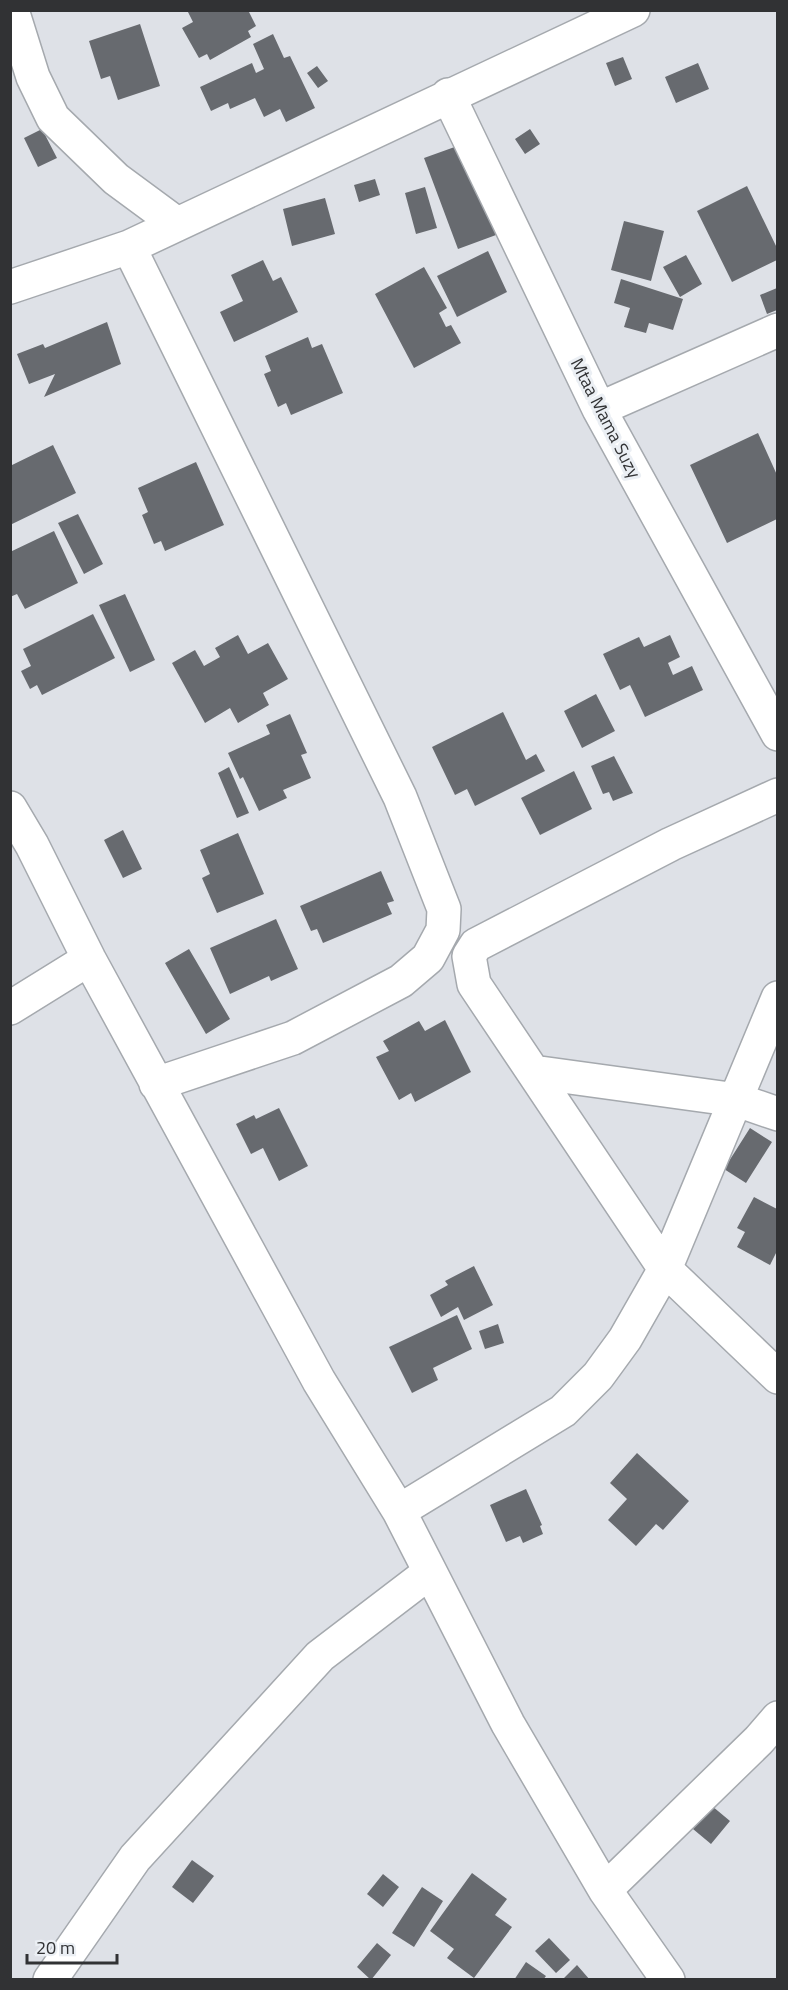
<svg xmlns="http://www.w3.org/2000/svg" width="788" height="1990" font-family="'Titillium Web',sans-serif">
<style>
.building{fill:#676a6f}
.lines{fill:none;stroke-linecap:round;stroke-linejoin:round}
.minor-casing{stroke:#a5a9ae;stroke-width:36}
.minor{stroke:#fff;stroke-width:33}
.labels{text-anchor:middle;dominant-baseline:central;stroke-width:6;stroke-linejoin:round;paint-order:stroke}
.street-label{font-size:18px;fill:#313234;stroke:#ebeff4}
</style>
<rect width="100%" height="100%" fill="#dee1e7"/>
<path class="building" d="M 187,10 L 248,10 L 256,26 L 248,31 L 251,37 L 210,60 L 207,54 L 199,58 L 182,28 L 193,22 Z
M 140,24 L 160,86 L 118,100 L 110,76 L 101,79 L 89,41 Z
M 273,34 L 284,58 L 290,56 L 315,108 L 286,122 L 280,109 L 264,117 L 255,98 L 230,109 L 228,103 L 211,111 L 200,87 L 252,63 L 256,73 L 264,69 L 253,44 Z
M 623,57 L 632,79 L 615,86 L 606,63 Z
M 698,63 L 709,89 L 676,103 L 665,77 Z
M 317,66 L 328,81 L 318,88 L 307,73 Z
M 42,129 L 57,158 L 38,167 L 24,138 Z
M 530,129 L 540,144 L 525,154 L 515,139 Z
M 463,144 L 496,235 L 458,249 L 424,158 Z
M 375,179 L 380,195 L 359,202 L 354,185 Z
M 747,186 L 777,248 L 777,260 L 732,282 L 697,211 Z
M 425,187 L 437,228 L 416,234 L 405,193 Z
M 325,198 L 335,234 L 292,246 L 283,209 Z
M 624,221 L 664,231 L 651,281 L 611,270 Z
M 488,251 L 507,292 L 457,317 L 437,276 Z
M 686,255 L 702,284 L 680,297 L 663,267 Z
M 263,260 L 273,281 L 281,277 L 298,312 L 234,342 L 220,312 L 243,301 L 231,275 Z
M 424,267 L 447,308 L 439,313 L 446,327 L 451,325 L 461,343 L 414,368 L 375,294 Z
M 621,279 L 683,299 L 673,330 L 649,323 L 646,333 L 624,327 L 630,308 L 614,303 Z
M 777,288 L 777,310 L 767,314 L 760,295 Z
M 107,322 L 121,364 L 44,397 L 55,374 L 29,384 L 17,354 L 43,344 L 45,348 Z
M 308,337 L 312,348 L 322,344 L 343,393 L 291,415 L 286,403 L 278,407 L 264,374 L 271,371 L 265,356 Z
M 758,433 L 777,475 L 777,519 L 727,543 L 690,465 Z
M 53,445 L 76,493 L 10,525 L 10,466 Z
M 196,462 L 224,525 L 165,551 L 161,541 L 154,544 L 142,515 L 148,512 L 138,488 Z
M 78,514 L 103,564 L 84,574 L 58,523 Z
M 54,531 L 78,583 L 25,609 L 17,594 L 10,597 L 10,552 Z
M 125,594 L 155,660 L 130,672 L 99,605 Z
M 93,614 L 115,658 L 42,695 L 37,685 L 30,689 L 21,671 L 31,666 L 23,649 Z
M 238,635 L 248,654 L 268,643 L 288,679 L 263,693 L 269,705 L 238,723 L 230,708 L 205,723 L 172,663 L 195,650 L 204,666 L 220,657 L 215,648 Z
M 670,635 L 680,657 L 668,663 L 673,675 L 692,666 L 703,690 L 645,717 L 630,685 L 620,690 L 603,654 L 639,637 L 644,647 Z
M 596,694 L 615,731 L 582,748 L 564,711 Z
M 503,712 L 526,760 L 536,754 L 545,771 L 475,806 L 467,789 L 455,795 L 432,747 Z
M 290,714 L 307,753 L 301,755 L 311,778 L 283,790 L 287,798 L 259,811 L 243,777 L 240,779 L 228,753 L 270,734 L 266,725 Z
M 614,756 L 633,793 L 613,801 L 609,792 L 603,794 L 591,766 Z
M 229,767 L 249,813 L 237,818 L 218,773 Z
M 574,771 L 592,809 L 540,835 L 521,798 Z
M 123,830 L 142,869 L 123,878 L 104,840 Z
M 238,833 L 264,894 L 217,913 L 202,878 L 210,874 L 200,850 Z
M 381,871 L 394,901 L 387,903 L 392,914 L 323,943 L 317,929 L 311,931 L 300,906 Z
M 276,919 L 298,969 L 271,981 L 269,976 L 230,994 L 210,948 Z
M 189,949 L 230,1019 L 206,1034 L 165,963 Z
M 445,1020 L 471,1072 L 415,1102 L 411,1093 L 399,1100 L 376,1057 L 389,1051 L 383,1041 L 419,1021 L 425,1031 Z
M 279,1108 L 308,1166 L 279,1181 L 263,1148 L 251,1154 L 236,1124 L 254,1115 L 256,1119 Z
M 750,1128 L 772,1142 L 746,1183 L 724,1169 Z
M 754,1197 L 777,1209 L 777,1251 L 770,1265 L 737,1247 L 745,1232 L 737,1228 Z
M 474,1266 L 493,1305 L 464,1320 L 458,1307 L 441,1317 L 430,1295 L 448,1285 L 445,1281 Z
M 457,1315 L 472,1349 L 433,1368 L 438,1380 L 412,1393 L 389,1347 Z
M 498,1324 L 504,1343 L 485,1349 L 479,1331 Z
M 637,1453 L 689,1501 L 663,1530 L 656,1524 L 636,1546 L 608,1520 L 627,1499 L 610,1483 Z
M 526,1489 L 542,1525 L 540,1526 L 543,1534 L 523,1543 L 520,1536 L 506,1542 L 490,1505 Z
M 706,1801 L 730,1821 L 711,1844 L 687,1824 Z
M 192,1860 L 214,1876 L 193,1903 L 172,1887 Z
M 472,1873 L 507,1899 L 495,1915 L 512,1927 L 474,1978 L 447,1958 L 454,1949 L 430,1931 Z
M 383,1874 L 399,1887 L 383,1907 L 367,1894 Z
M 422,1887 L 443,1901 L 414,1947 L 392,1933 Z
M 549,1938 L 570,1960 L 556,1973 L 535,1951 Z
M 377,1943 L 391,1955 L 371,1980 L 357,1967 Z
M 526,1962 L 546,1976 L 543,1980 L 514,1980 Z
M 577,1965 L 590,1980 L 562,1980 Z"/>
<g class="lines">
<defs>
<path id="minor" d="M 12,10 L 33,77 L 53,118 L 116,179 L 177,224
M 448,95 L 599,409 L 778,734
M 129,247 L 400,797 L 444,909 L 443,930 L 428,958 L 401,981 L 293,1038 L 156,1084
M 10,287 L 129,247 L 633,10
M 599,409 L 778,330
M 778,795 L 671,844 L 476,945 L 469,956 L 474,984 L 665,1269 L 778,1377
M 10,808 L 32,845 L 89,959 L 319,1381 L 399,1511 L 508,1724 L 605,1890 L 668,1980
M 10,1008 L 89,959
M 533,1072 L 737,1100 L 778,1114
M 399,1511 L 563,1411 L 598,1376 L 625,1339 L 665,1269 L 778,998
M 605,1890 L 759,1740 L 778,1718
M 50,1980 L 135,1858 L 320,1656 L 430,1572"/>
</defs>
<use href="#minor" class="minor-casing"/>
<use href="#minor" class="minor"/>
</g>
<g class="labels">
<g class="street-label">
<text transform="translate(606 418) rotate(63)">Mtaa Mama Suzy</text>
</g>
</g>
<rect width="788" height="1990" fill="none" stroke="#313234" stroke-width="24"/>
<path d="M27 1954v9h90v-9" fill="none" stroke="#313234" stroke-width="3"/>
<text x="36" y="1954" font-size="18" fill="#313234" stroke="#ebeff4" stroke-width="4.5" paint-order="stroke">20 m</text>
</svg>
